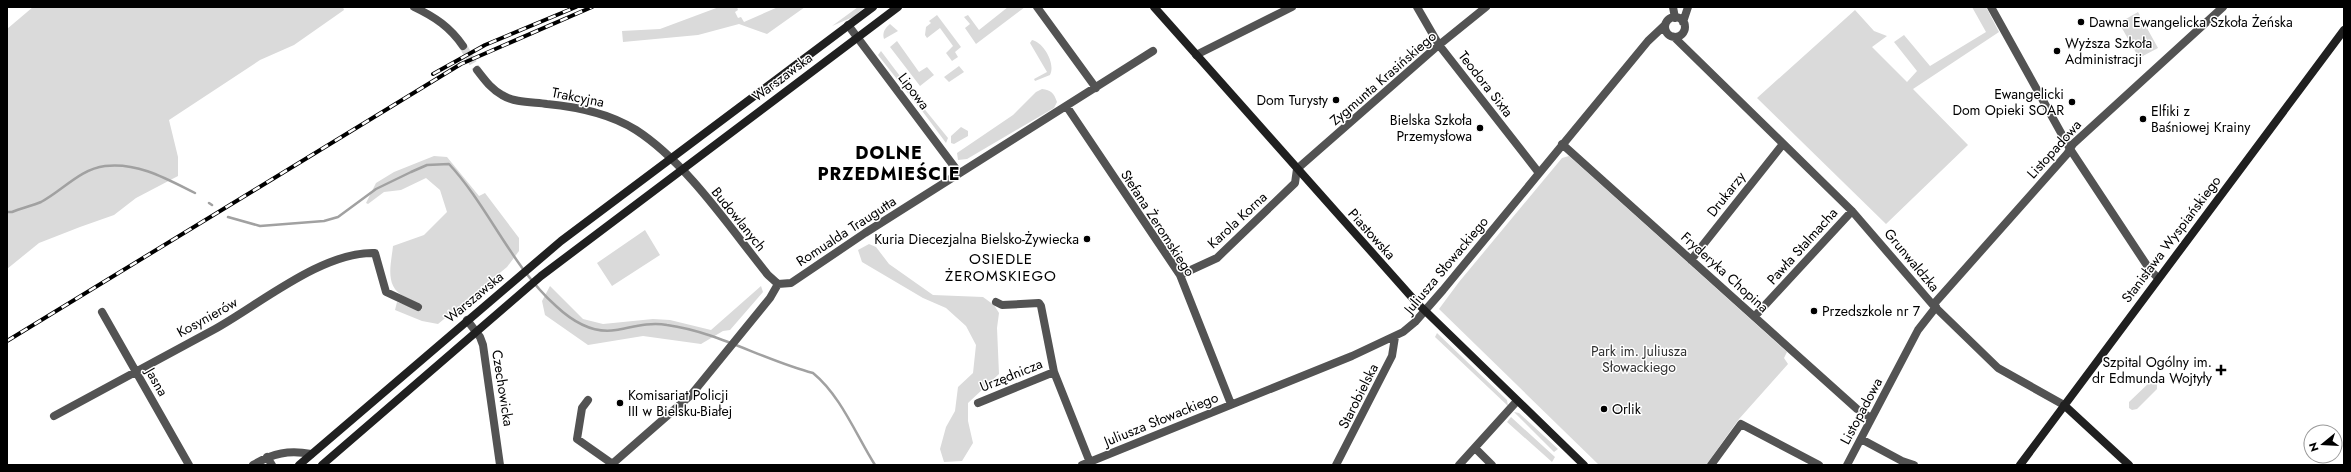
<svg xmlns="http://www.w3.org/2000/svg" width="2351" height="472" font-family="Jost,sans-serif">
<style>
.green{fill:#dadada}
.lines{fill:none;stroke-linecap:round;stroke-linejoin:round}
.stream{stroke:#a1a1a1;stroke-width:2.5}
.street-tunnel{stroke:#d9d9d9;stroke-width:8;stroke-dasharray:8 4;stroke-linecap:butt}
.street{stroke:#535353;stroke-width:8}
.secondary{stroke:#202020;stroke-width:8}
.rail-casing{stroke:#000;stroke-width:4}
.rail{stroke:#fff;stroke-width:2.5;stroke-dasharray:8;stroke-linecap:butt}
.poi-dot{fill:#000;stroke:#fff;stroke-width:1.5}
.labels{text-anchor:middle;dominant-baseline:central;stroke-width:3;stroke-linejoin:round;paint-order:stroke}
.poi-label{font-size:14px;fill:#000;stroke:#fff;text-anchor:start}
.street-label{font-size:14px;fill:#000;stroke:#fff}
.park-label{font-size:14px;fill:#313131;stroke:#fff}
.neighbourhood-label{font-size:15px;letter-spacing:1px;fill:#000;stroke:#fff}
.district-label{font-size:18px;font-weight:bold;letter-spacing:1px;fill:#000;stroke:#fff}
</style>
<rect width="100%" height="100%" fill="#fff"/>
<path class="green" d="M 33,7 L 343,7 L 344,10 L 294,45 L 260,60 L 169,120 L 178,157 L 178,176 L 136,198 L 114,215 L 80,227 L 39,243 L 7,269 L 7,29 Z
M 719,7 L 737,7 L 738,10 L 735,12 L 738,18 L 741,17 L 744,22 L 778,7 L 805,7 L 767,34 L 739,24 L 698,35 L 623,42 L 622,31 L 660,29 Z
M 858,7 L 865,7 L 853,17 L 832,26 Z
M 1008,7 L 1025,7 L 976,44 L 965,28 L 970,24 L 964,17 L 968,15 L 979,30 Z
M 1972,7 L 1986,7 L 1999,32 L 1913,89 L 1968,145 L 1886,224 L 1757,98 L 1855,10 L 1874,31 L 1887,36 L 1872,47 L 1907,82 L 1917,71 L 1894,42 L 1904,35 L 1930,66 L 1986,32 Z
M 2138,12 L 2158,48 L 2139,58 L 2119,23 Z
M 937,15 L 961,47 L 955,52 L 958,57 L 952,61 L 946,53 L 953,46 L 940,28 L 927,38 L 925,35 L 926,27 L 931,23 L 929,21 Z
M 890,24 L 898,31 L 884,39 C 882,33 885,28 890,24 Z
M 1032,40 C 1043,42 1056,63 1050,75 L 1035,81 L 1034,79 L 1047,72 L 1030,43 Z
M 897,41 L 919,72 L 927,67 L 934,75 L 920,86 L 890,47 Z
M 881,51 L 912,92 L 921,98 L 918,106 L 878,55 Z
M 959,66 L 964,72 L 949,82 L 944,77 Z
M 1042,89 C 1051,90 1054,93 1057,102 L 1054,108 L 967,159 L 958,160 L 957,153 L 1013,115 L 1036,92 Z
M 922,106 L 948,138 L 946,143 L 920,108 Z
M 961,127 L 968,131 L 968,136 L 954,144 L 951,143 L 951,136 Z
M 434,156 L 447,157 L 479,196 L 485,193 L 519,238 L 519,251 L 507,267 L 438,324 L 422,321 L 395,310 L 397,302 L 422,310 C 418,302 412,301 405,297 C 384,287 391,265 393,246 L 424,235 L 447,212 L 440,190 L 426,178 L 401,190 L 384,192 L 368,204 L 366,203 L 376,183 L 394,172 Z
M 1569,156 L 1787,352 L 1784,358 L 1788,364 L 1739,419 L 1706,465 L 1599,465 L 1439,309 L 1459,282 L 1562,158 Z
M 645,230 L 660,255 L 612,286 L 597,263 Z
M 869,244 L 876,247 L 889,264 L 933,295 L 983,297 L 994,305 L 999,313 L 997,328 L 999,374 L 968,403 L 968,421 L 973,443 L 962,461 L 944,462 L 940,449 L 946,427 L 955,411 L 958,387 L 973,373 L 976,345 L 966,326 L 946,308 L 923,298 L 862,262 L 858,250 Z
M 550,286 L 583,319 L 603,324 L 653,319 L 670,320 L 711,330 L 761,286 L 763,292 L 730,330 L 723,331 L 701,344 L 643,336 L 588,345 L 545,315 L 542,301 Z
M 1437,333 L 1507,400 L 1508,406 L 1435,337 Z
M 2151,381 L 2157,384 L 2157,389 L 2137,409 L 2132,410 L 2129,408 L 2129,402 Z
M 1514,412 L 1519,413 L 1558,449 L 1554,452 Z
M 1511,417 L 1555,457 L 1552,462 L 1507,422 Z"/>
<g class="lines">
<path class="stream" d="M 209,203 L 212,205
M 7,212 L 12,212 C 21,208 32,206 41,202 C 62,191 80,169 105,166 C 138,162 167,179 195,193
M 228,217 L 260,226 L 324,221 L 338,217 L 376,189 L 411,172 L 427,165 L 449,164 C 488,206 512,267 556,306 C 572,321 593,334 616,330 C 633,327 649,322 667,325 C 718,332 763,360 813,373 C 841,396 856,435 875,465"/>
<path class="street-tunnel" d="M 463,46 L 477,70"/>
<path class="street" d="M 414,7 C 435,17 450,27 463,46
M 1037,7 L 1096,88
M 1417,7 L 1439,45 L 1539,173
M 1673,7 L 1675,18
M 1991,7 L 2070,149 L 2150,270 L 2158,278
M1665 27a10 10 0 1 1 20 0a10 10 0 1 1-20 0Z
M 1683,22 L 1688,7
M 848,25 L 959,173
M 1674,37 L 1852,211 L 1933,305 L 1998,368 L 2064,405
M 1196,55 L 1292,7
M 477,70 C 485,80 491,89 502,95 C 515,103 533,102 547,104 C 578,107 609,113 636,130 C 687,163 730,228 768,275 L 778,284
M 1067,107 L 1180,275 L 1231,404
M 1562,144 L 1857,409 L 1871,418
M 1691,260 L 1783,144
M 1180,275 L 1217,258 L 1295,183 L 1297,169 L 1434,49 L 1486,7
M 996,302 L 1002,305 L 1039,303 L 1041,306 L 1054,372 L 1091,465
M 1933,305 L 2067,154 L 2073,144 L 2223,7
M 102,312 L 189,465
M 1755,316 L 1852,211
M 467,320 L 480,337 L 483,345 L 500,465
M 588,400 L 582,408 L 577,439 L 614,465
M 978,403 L 1054,372
M 54,416 C 108,387 161,358 215,329 C 260,304 323,251 375,253 L 386,292 L 418,307
M 1861,439 L 1902,461 L 1914,465
M 1475,448 L 1492,465
M 267,457 L 272,465
M 253,465 C 273,453 289,450 311,454
M 611,465 L 691,395 L 770,298 L 778,284 L 791,283 L 865,233 L 1153,51
M 1082,465 L 1352,356 L 1403,332 L 1415,322 L 1443,290 L 1648,41 L 1665,25
M 1336,465 L 1392,356 L 1395,337
M 1459,465 L 1517,401
M 1711,465 L 1741,424 L 1819,465
M 1847,465 L 1918,330 L 1936,307"/>
<path class="secondary" d="M 1154,7 L 1416,302 L 1584,465
M 2064,405 L 2129,465
M 299,465 L 561,241 L 873,7
M 322,465 L 541,276 L 898,7
M 2020,465 L 2344,30"/>
<defs>
<path id="rail" d="M 433,74 L 485,45 L 576,7
M 7,341 L 461,64 L 592,7"/>
</defs>
<use href="#rail" class="rail-casing"/>
<use href="#rail" class="rail"/>
</g>
<g class="poi-dot">
<circle cx="2081" cy="22" r="4"/>
<circle cx="2057" cy="51" r="4"/>
<circle cx="1336" cy="100" r="4"/>
<circle cx="2072" cy="102" r="4"/>
<circle cx="2143" cy="119" r="4"/>
<circle cx="1480" cy="128" r="4"/>
<circle cx="1087" cy="239" r="4"/>
<circle cx="1814" cy="311" r="4"/>
<path d="M2219 364h4v4h4v4h-4v4h-4v-4h-4v-4h4z"/>
<circle cx="620" cy="403" r="4"/>
<circle cx="1604" cy="409" r="4"/>
</g>
<g class="labels">
<g class="poi-label">
<text x="2089" y="22">Dawna Ewangelicka Szkoła Żeńska</text>
<text x="2065" y="43">Wyższa Szkoła<tspan x="2065" dy="16">Administracji</tspan></text>
<text x="2064" y="94" text-anchor="end">Ewangelicki<tspan x="2064" dy="16">Dom Opieki SOAR</tspan></text>
<text x="1328" y="100" text-anchor="end">Dom Turysty</text>
<text x="2151" y="111">Elfiki z<tspan x="2151" dy="16">Baśniowej Krainy</tspan></text>
<text x="1472" y="120" text-anchor="end">Bielska Szkoła<tspan x="1472" dy="16">Przemysłowa</tspan></text>
<text x="1079" y="239" text-anchor="end">Kuria Diecezjalna Bielsko-Żywiecka</text>
<text x="1822" y="311">Przedszkole nr 7</text>
<text x="2212" y="362" text-anchor="end">Szpital Ogólny im.<tspan x="2212" dy="16">dr Edmunda Wojtyły</tspan></text>
<text x="628" y="395">Komisariat Policji<tspan x="628" dy="16">III w Bielsku-Białej</tspan></text>
<text x="1612" y="409">Orlik</text>
</g>
<g class="street-label">
<text transform="translate(782 77) rotate(-37)">Warszawska</text>
<text transform="translate(1383 78) rotate(-41)">Zygmunta Krasińskiego</text>
<text transform="translate(1486 84) rotate(52)">Teodora Sixta</text>
<text transform="translate(914 91) rotate(53)">Lipowa</text>
<text transform="translate(578 97) rotate(11)">Trakcyjna</text>
<text transform="translate(2054 149) rotate(-48)">Listopadowa</text>
<text transform="translate(1726 194) rotate(-52)">Drukarzy</text>
<text transform="translate(739 219) rotate(51)">Budowlanych</text>
<text transform="translate(1237 220) rotate(-43)">Karola Korna</text>
<text transform="translate(1158 223) rotate(57)">Stefana Żeromskiego</text>
<text transform="translate(846 231) rotate(-33)">Romualda Traugutta</text>
<text transform="translate(1372 234) rotate(48)">Piastowska</text>
<text transform="translate(2171 239) rotate(-53)">Stanisława Wyspiańskiego</text>
<text transform="translate(1802 246) rotate(-48)">Pawła Stalmacha</text>
<text transform="translate(1912 260) rotate(50)">Grunwaldzka</text>
<text transform="translate(1446 265) rotate(-50)">Juliusza Słowackiego</text>
<text transform="translate(1725 272) rotate(42)">Fryderyka Chopina</text>
<text transform="translate(474 297) rotate(-40)">Warszawska</text>
<text transform="translate(207 317) rotate(-29)">Kosynierów</text>
<text transform="translate(1011 375) rotate(-22)">Urzędnicza</text>
<text transform="translate(157 382) rotate(60)">Jasna</text>
<text transform="translate(503 388) rotate(81)">Czechowicka</text>
<text transform="translate(1358 396) rotate(-63)">Starobielska</text>
<text transform="translate(1861 411) rotate(-62)">Listopadowa</text>
<text transform="translate(1161 419) rotate(-22)">Juliusza Słowackiego</text>
</g>
<g class="park-label">
<text x="1639" y="351">Park im. Juliusza<tspan x="1639" dy="16">Słowackiego</tspan></text>
</g>
<g class="neighbourhood-label">
<text x="1001" y="259">OSIEDLE<tspan x="1001" dy="17">ŻEROMSKIEGO</tspan></text>
</g>
<g class="district-label">
<text x="889" y="153">DOLNE<tspan x="889" dy="21">PRZEDMIEŚCIE</tspan></text>
</g>
</g>
<rect width="2351" height="472" fill="none" stroke="#000000" stroke-width="16"/>
<g transform="translate(2323 444) rotate(252)"><circle r="19" fill="#ffffff" stroke="#999999"/>
<path d="M0-3L7 15L0 10L-7 15Z" fill="#000000"/>
<text y="-6" font-size="11" font-weight="bold" text-anchor="middle" fill="#000000">N</text>
</g>
</svg>
